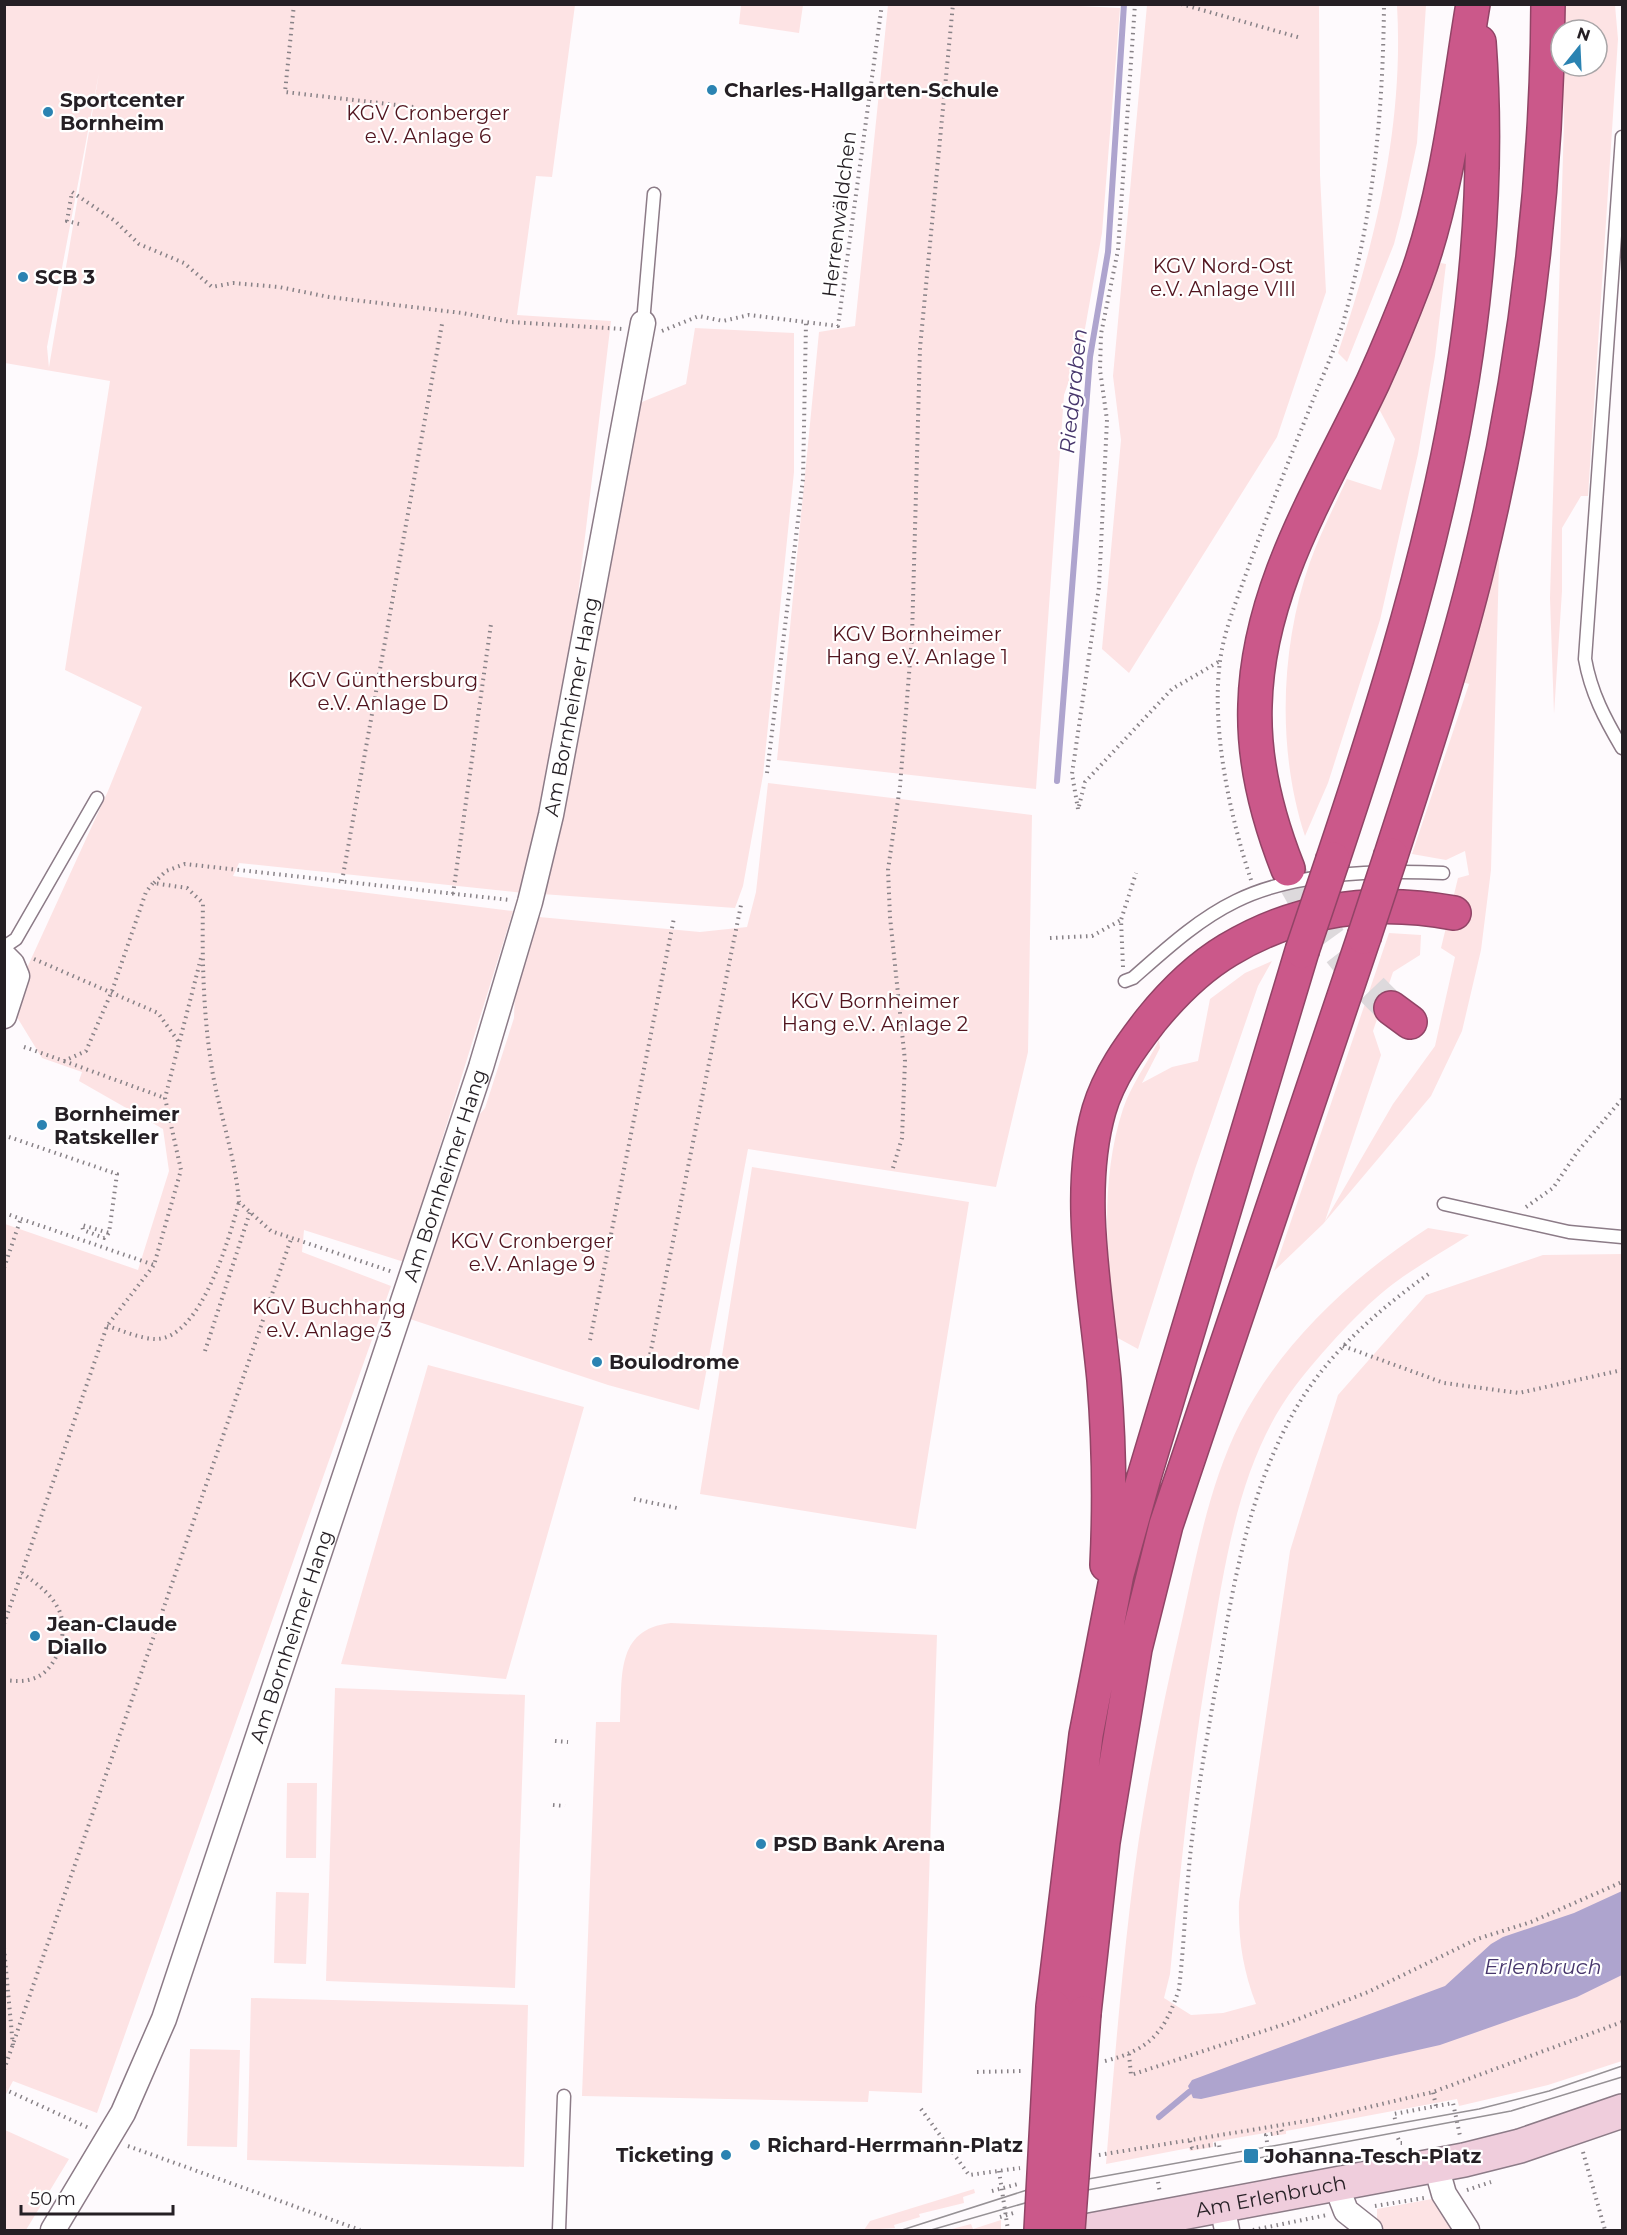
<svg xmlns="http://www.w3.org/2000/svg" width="1627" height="2235" font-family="Montserrat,sans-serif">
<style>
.green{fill:#fde3e4;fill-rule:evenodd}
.water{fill:#aea4ce}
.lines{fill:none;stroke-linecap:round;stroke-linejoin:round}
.stream{stroke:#aea4ce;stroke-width:6}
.highway-tunnel{stroke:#ddd9dc;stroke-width:33;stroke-dasharray:33 16;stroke-linecap:butt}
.lane-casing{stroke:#8c7b87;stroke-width:15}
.street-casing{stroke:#8c7b87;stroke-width:27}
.secondary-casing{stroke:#8c7b87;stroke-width:36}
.highway-casing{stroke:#914466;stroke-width:36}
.path{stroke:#888287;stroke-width:4;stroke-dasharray:1.5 4.5;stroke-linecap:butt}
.lane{stroke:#fff;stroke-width:12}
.street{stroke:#fff;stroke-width:24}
.secondary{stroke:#efcddc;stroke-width:33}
.highway{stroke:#cb588a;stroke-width:33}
.tram{stroke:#969195;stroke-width:1.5}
.highway-bridge-casing{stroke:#914466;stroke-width:36;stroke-linecap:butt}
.highway-bridge{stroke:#cb588a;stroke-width:33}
.poi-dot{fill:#2b83b2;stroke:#fff;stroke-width:2}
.labels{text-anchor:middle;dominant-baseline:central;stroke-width:4.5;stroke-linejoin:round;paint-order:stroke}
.poi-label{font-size:20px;font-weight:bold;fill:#251f24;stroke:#fff;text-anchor:start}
.park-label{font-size:20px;fill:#51141e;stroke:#fff}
.street-label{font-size:20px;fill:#251f24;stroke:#fff}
.water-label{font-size:21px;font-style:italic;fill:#47366c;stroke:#fff}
</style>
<rect width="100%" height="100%" fill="#fefafd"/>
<path class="green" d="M 1039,4 L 1120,8 L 1102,233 L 1083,340 L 1064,395 L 1036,789 L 777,760 L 819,332 L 855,326 L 888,5 Z
M 5,5 L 575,5 L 552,177 L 536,176 L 517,315 L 611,321 L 574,628 L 524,893 L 239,863 L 233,876 L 513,911 L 404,1262 L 304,1230 L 302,1252 L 391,1286 L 97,2113 L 13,2081 L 5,2096 L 5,1224 L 138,1270 L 169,1171 L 163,1129 L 79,1081 L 82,1072 L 42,1058 L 12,1009 L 21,981 L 108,791 L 142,707 L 65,670 L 110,381 L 5,363 ZM 99,73 L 49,367 L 49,368 L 47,347 Z
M 741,5 L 803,5 L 799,33 L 739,24 Z
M 1147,5 L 1319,5 L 1320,175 L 1326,292 L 1277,437 L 1129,673 L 1102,649 L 1121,440 L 1113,376 Z
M 1397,5 L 1426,5 L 1417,143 L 1401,217 L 1394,244 L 1347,362 L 1338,353 C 1376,241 1404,123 1397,5 Z
M 1560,5 L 1615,5 L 1618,39 L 1588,496 L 1581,496 L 1562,528 L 1562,591 L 1554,714 L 1550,598 L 1564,121 L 1562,66 L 1597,66 L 1597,30 L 1561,30 Z
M 1435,262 L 1446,264 L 1435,356 L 1418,454 L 1380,620 L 1328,783 L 1305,836 C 1277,751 1280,647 1310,562 C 1320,534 1334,507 1347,479 L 1381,490 L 1395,439 L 1378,407 Z
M 695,328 L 794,333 L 794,472 L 763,775 L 743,886 L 735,908 L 542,894 L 637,404 L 686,384 Z
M 1500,523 L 1491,870 L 1481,950 L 1462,1031 L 1431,1096 L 1323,1224 L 1274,1271 L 1389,933 L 1421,935 L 1420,955 L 1393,972 L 1373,1031 L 1381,1055 L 1325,1221 L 1393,1104 L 1435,1046 L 1455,957 L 1441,948 L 1458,878 L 1469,875 L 1465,851 L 1446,860 L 1412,854 L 1469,684 L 1459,681 Z
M 768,783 L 1032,815 L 1028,1052 L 996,1187 L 748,1149 L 699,1410 L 608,1385 L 407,1318 L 468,1128 L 485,1108 L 514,1018 L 515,987 L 539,917 L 700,932 L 747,927 L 756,892 Z
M 1272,961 L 1258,986 L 1195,1169 L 1138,1349 L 1116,1337 C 1107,1263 1099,1182 1123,1109 C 1131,1085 1148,1062 1159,1040 L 1160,1048 L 1142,1083 L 1172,1067 L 1198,1061 L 1210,999 L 1245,973 Z
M 752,1167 L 969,1202 L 916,1529 L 700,1494 Z
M 1428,1228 L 1469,1235 C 1444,1251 1417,1266 1393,1284 C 1363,1306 1319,1355 1296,1385 C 1240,1458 1226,1558 1211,1646 C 1192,1755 1181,1864 1170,1974 L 1164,1998 L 1191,2015 L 1223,2013 L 1256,2004 C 1243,1970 1238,1939 1239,1902 L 1290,1551 L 1338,1395 L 1426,1295 L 1543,1255 L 1622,1254 L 1622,2061 L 1548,2085 L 1459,2106 L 1457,2099 L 1286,2131 L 1286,2134 L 1272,2136 L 1271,2132 L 1213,2142 L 1213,2147 L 1190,2151 L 1189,2148 L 1106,2164 C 1113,2078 1120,1992 1130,1906 C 1141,1809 1161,1712 1183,1616 C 1197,1552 1210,1483 1240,1423 C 1281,1343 1353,1276 1428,1228 Z
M 428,1365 L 584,1407 L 506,1679 L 341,1664 Z
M 671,1623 L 937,1635 L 922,2093 L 869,2091 L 868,2102 L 582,2096 L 596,1722 L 620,1722 C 623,1679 614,1629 671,1623 Z
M 335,1688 L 525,1695 L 515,1988 L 326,1981 Z
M 287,1783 L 317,1783 L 316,1858 L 286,1858 Z
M 276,1892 L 309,1893 L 306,1964 L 274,1963 Z
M 251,1998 L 528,2005 L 524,2167 L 247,2160 Z
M 190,2049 L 240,2050 L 237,2147 L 187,2146 Z
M 5,2130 L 69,2159 L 26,2230 L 5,2230 Z
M 974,2189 L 975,2193 L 963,2197 L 964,2203 L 919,2214 L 920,2217 L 894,2225 L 895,2228 L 864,2230 L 870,2221 Z
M 1432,2199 L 1449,2210 L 1461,2230 L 1377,2230 L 1377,2209 Z
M 1001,2220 L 1001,2230 L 948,2230 L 971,2224 L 973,2229 Z"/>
<path class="water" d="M 1622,1891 L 1622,1975 L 1577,1997 L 1440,2045 L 1201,2099 L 1193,2098 L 1188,2086 L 1192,2080 L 1445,1986 L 1491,1944 L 1503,1937 L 1574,1913 Z"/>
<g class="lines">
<path class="stream" d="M 1057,781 L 1090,357 L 1108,252 L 1124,4
M 1159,2117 L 1189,2092"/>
<path class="highway-tunnel" d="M 1288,869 C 1315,923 1347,967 1391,1008"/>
<defs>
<path id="lane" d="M 1622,137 L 1585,659 C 1591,693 1605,719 1622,748
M 643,323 L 654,194
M 4,947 L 16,939 L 97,798
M 1125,981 L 1133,978 C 1165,950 1197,920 1236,901 C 1294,872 1379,870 1443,873
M 1444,1204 L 1569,1232 L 1622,1237
M 559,2230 L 564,2096"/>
<g id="street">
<path d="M 4,956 L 12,964 L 17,976 L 4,1016"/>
<path d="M 1436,2166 L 1444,2194 L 1467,2230"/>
<path d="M 1336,2185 L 1346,2211 L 1370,2230"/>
<path d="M 1222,2206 L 1227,2230"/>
<path id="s1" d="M 53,2230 L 123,2113 L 164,2019 L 481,1067 L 530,902 L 551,815 L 643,323"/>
</g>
<g id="secondary">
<path id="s2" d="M 1091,2230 L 1464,2160 L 1520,2146 L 1622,2111"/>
</g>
<path id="highway" d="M 1391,855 C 1422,759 1454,663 1478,565 C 1523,381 1547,193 1548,4
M 1333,859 C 1423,590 1500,330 1479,42
M 1288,869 C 1267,816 1253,762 1255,705 C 1258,586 1324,486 1373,382 C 1388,349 1402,315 1415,281 C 1447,196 1458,94 1473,4
M 1391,1008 L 1410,1022
M 1107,1565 C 1110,1504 1109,1441 1104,1380 C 1096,1294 1075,1194 1099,1110 C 1109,1076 1130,1047 1151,1020 C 1173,993 1198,968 1228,950 C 1298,908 1374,898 1454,913
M 1053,2007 L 1086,1735 L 1117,1574 L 1144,1477 L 1302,951
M 1084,2013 L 1103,1842 L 1135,1649 L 1166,1525 L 1364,937"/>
</defs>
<use href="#lane" class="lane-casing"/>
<use href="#street" class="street-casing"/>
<use href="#secondary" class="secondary-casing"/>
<use href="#highway" class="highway-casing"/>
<path class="path" d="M 294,4 L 285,92 L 414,107
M 1181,4 L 1301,38
M 79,224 L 67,221 L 72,192 L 115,221 L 139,244 L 184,263 L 212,287 L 233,283 L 279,287 L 329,297 L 462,313 L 511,322 L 622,329
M 662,331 L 699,316 L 723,321 L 749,315 L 838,326 L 882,4
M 767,773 L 803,479 L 806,322
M 1079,806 L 1085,782 L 1172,689 L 1220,661
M 1078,809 L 1072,774 L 1099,587 L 1107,420 L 1100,370 L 1101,334 L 1118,250 L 1135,4
M 1251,880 C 1230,816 1211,729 1220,661 C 1224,631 1236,602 1246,574 C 1267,515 1290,458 1313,400 C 1323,375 1335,349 1343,323 C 1373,216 1383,116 1384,4
M 342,881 L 442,324
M 154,883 L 166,871 L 185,864 L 510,900
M 453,894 L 491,624
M 1050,938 L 1092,936 L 1121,920
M 34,959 L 158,1013 L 178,1041
M 1123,967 L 1121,920 L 1136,873
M 24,1047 L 64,1061 L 86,1051 L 112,991 L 146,892 L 153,883 L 187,888 L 203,903 C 202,956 203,1010 211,1063 C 218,1110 235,1154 239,1202 L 271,1231 L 393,1272
M 64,1061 L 165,1098
M 9,1137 L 117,1174 L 109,1233 L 104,1238 L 83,1230 L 82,1225 L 109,1233
M 893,1168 L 902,1138 L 905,1061 L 890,917 L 888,870 L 900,786 L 912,637 L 920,348 L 953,4
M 1526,1207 L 1553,1188 L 1578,1151 L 1622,1099
M 4,1213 L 154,1265 L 181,1170 L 165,1098 L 201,958
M 4,1268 L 21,1218
M 107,1326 C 121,1330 141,1339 156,1339 C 201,1339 230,1236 239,1202
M 590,1340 L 674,918
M 1343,1346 L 1444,1383 L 1519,1393 L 1622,1370
M 205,1351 L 250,1212
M 649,1360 L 741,905
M 634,1499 L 677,1508
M 4,1624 L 107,1326 L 154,1265
M 4,1680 C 14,1681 23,1682 32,1679 C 58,1672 70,1630 58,1608 C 49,1592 37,1584 22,1573
M 555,1741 L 568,1742
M 553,1805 L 565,1806
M 4,1948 L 13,2046
M 1129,2054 L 1131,2075 L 1288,2023 L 1368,1992 L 1477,1939 L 1531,1922 L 1622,1882
M 1105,2061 C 1150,2050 1165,2032 1179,1989 C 1185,1936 1186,1884 1193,1831 C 1200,1773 1211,1715 1221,1657 C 1235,1573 1252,1485 1295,1410 C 1327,1354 1378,1310 1430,1273
M 4,2070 L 291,1239
M 977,2072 L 1024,2071
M 4,2089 L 91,2129
M 1436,2106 L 1453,2103 L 1460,2136
M 921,2109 L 969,2175 L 1020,2168
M 1395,2119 L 1394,2114 L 1436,2106 L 1433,2092
M 1398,2138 L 1400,2143 L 1402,2143
M 1190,2141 L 1192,2148 L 1219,2144 L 1220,2151
M 1267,2142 L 1266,2135 L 1282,2132 L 1280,2126
M 128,2146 L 360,2230
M 1583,2152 L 1605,2230
M 1099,2155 L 1318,2119 L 1433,2092 L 1622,2022
M 999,2171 L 1008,2230
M 1158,2182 L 1160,2193
M 1467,2190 L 1491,2182
M 992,2191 L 1018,2184
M 1375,2206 L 1424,2198
M 1000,2217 L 1017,2212
M 1253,2230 L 1327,2215"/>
<use href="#lane" class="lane"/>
<use href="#street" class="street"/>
<use href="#secondary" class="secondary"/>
<use href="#highway" class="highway"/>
<path class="tram" d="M 902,2230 L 1027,2190 L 1479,2109 L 1549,2091 L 1622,2066
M 931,2230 L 1039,2199 L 1511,2111 L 1622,2077"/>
<defs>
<path id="highway-bridge" d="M 1364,937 L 1391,855
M 1302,951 L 1333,859
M 1041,2230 L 1053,2007
M 1068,2230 L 1084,2013"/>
</defs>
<use href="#highway-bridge" class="highway-bridge-casing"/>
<use href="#highway-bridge" class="highway-bridge"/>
</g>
<g class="poi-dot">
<circle cx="712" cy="90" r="6"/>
<circle cx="48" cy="112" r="6"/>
<circle cx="23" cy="277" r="6"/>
<circle cx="42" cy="1125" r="6"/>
<circle cx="597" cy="1362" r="6"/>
<circle cx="35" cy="1636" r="6"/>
<circle cx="761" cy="1844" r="6"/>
<circle cx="755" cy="2145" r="6"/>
<circle cx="726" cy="2155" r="6"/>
<rect x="1243" y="2148" width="16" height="16" rx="3"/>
</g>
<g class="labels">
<g class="poi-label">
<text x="724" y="90">Charles-Hallgarten-Schule</text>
<text x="60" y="100">Sportcenter<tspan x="60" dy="23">Bornheim</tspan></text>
<text x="35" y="277">SCB 3</text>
<text x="54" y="1114">Bornheimer<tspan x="54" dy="23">Ratskeller</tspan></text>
<text x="609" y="1362">Boulodrome</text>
<text x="47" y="1624">Jean-Claude<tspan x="47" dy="23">Diallo</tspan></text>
<text x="773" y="1844">PSD Bank Arena</text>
<text x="767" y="2145">Richard-Herrmann-Platz</text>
<text x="714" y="2155" text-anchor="end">Ticketing</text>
<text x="1264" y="2156">Johanna-Tesch-Platz</text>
</g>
<g class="park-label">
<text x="428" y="113">KGV Cronberger<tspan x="428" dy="23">e.V. Anlage 6</tspan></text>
<text x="1223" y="266">KGV Nord-Ost<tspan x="1223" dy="23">e.V. Anlage VIII</tspan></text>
<text x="917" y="634">KGV Bornheimer<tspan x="917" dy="23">Hang e.V. Anlage 1</tspan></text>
<text x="383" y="680">KGV Günthersburg<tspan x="383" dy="23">e.V. Anlage D</tspan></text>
<text x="875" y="1001">KGV Bornheimer<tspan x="875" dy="23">Hang e.V. Anlage 2</tspan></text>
<text x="532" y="1241">KGV Cronberger<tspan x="532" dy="23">e.V. Anlage 9</tspan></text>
<text x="329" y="1307">KGV Buchhang<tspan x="329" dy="23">e.V. Anlage 3</tspan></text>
</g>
<g class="street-label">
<text transform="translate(839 214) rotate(-83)">Herrenwäldchen</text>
<text stroke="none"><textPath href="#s1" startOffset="1614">Am Bornheimer Hang</textPath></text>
<text stroke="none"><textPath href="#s1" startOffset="1128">Am Bornheimer Hang</textPath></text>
<text stroke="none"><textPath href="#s1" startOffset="642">Am Bornheimer Hang</textPath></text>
<text stroke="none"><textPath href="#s2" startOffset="183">Am Erlenbruch</textPath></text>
</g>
<g class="water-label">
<text transform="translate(1073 391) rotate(-84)">Riedgraben</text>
<text x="1543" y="1966">Erlenbruch</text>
</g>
</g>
<rect width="1627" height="2235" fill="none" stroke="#251f24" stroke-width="12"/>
<g transform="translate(1579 48) rotate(18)"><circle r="28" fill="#ffffff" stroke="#a8a5a7" stroke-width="1.5"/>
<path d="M0-4.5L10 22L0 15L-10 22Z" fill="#2b83b2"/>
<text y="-9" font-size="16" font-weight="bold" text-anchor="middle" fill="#251f24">N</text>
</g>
<path d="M21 2205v9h152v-9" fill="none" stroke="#251f24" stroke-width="3"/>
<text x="30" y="2205" font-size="18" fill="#251f24" stroke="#ffffff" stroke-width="4.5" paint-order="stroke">50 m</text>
</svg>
